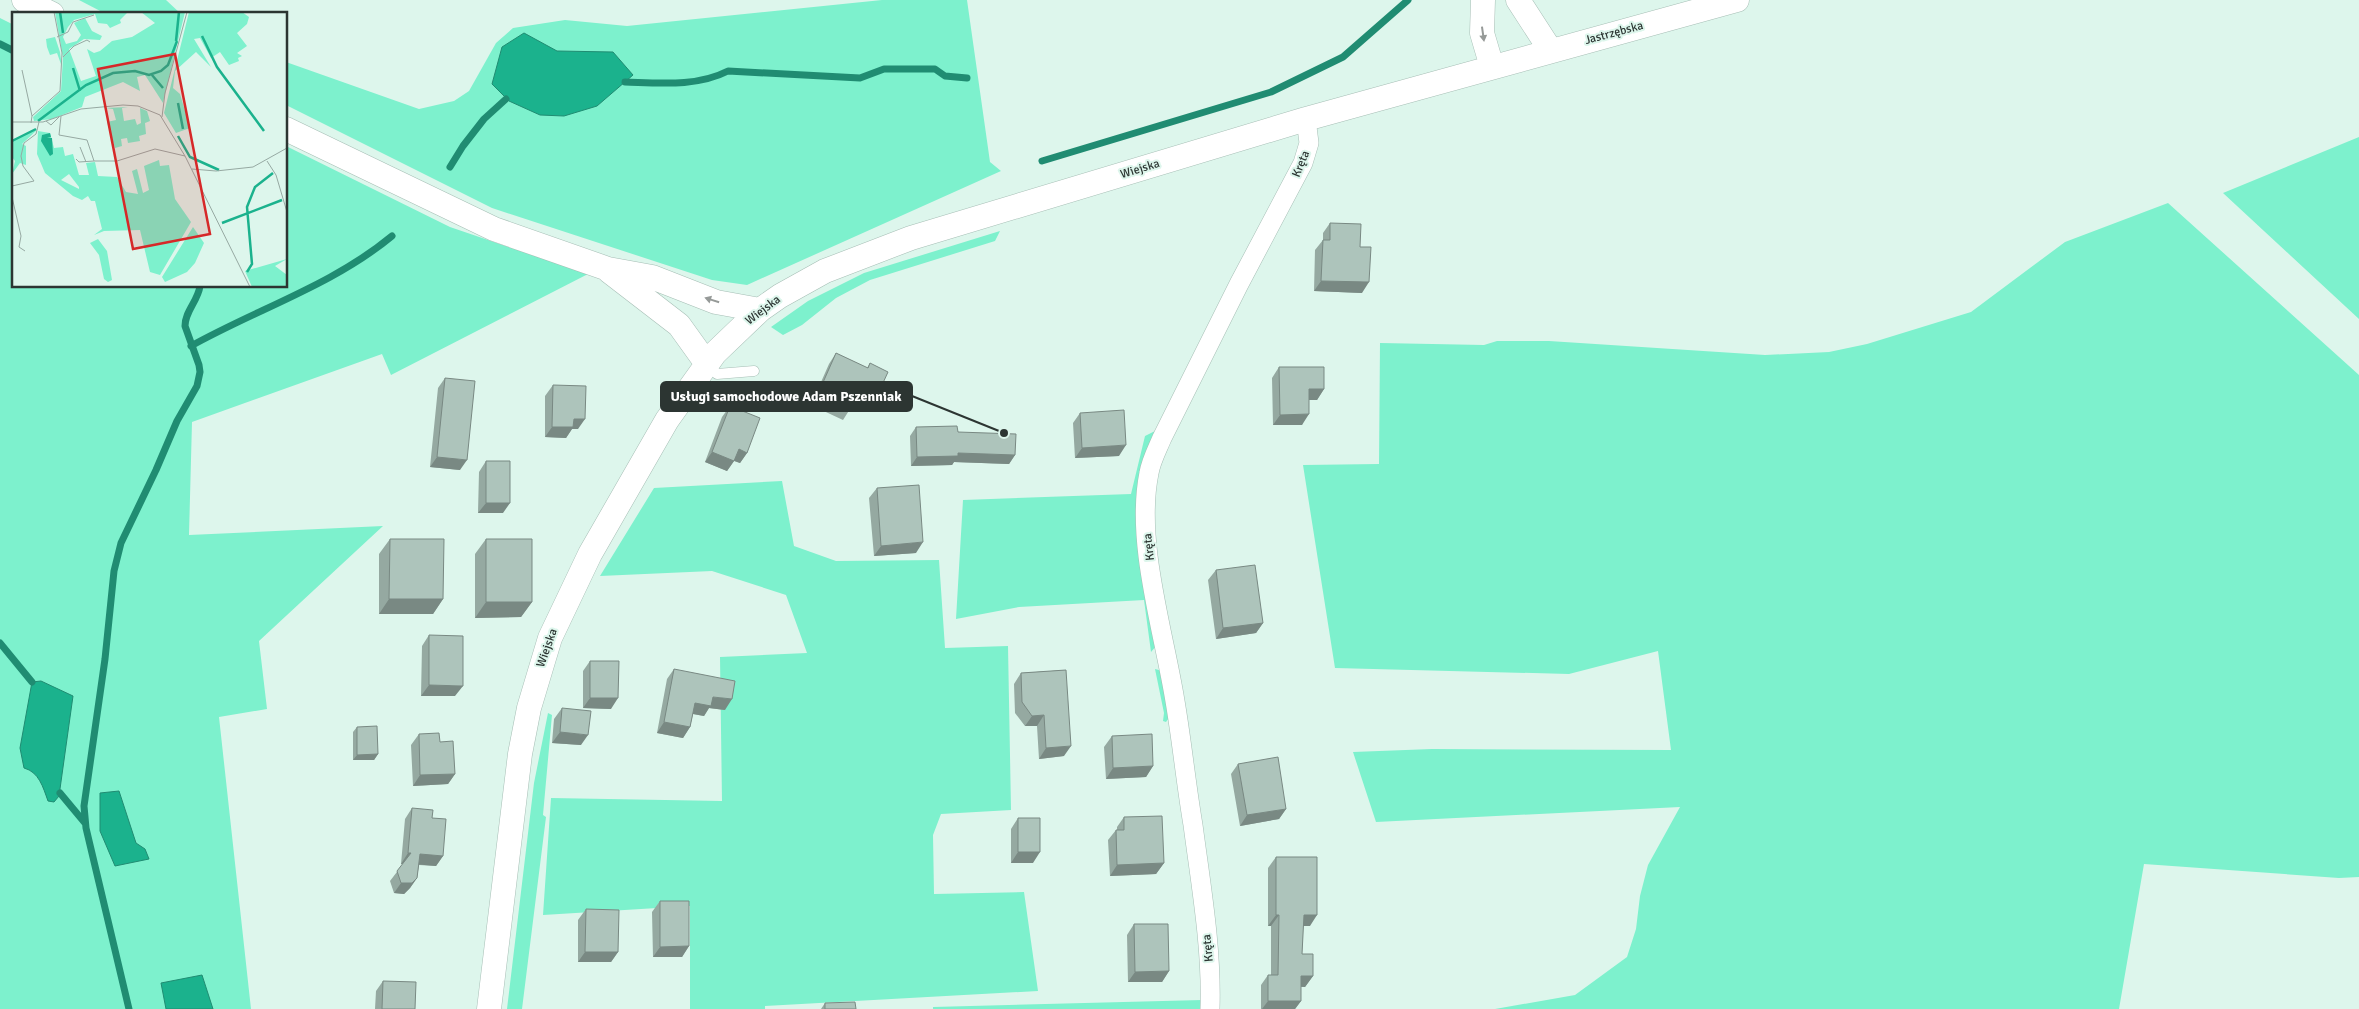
<svg xmlns="http://www.w3.org/2000/svg" width="2359" height="1009" font-family="Signika,sans-serif">
<style>
.green{fill:#7df1cd}
.water{fill:#1bb28d;stroke:#208c72}
.lines{fill:none;stroke-linecap:round;stroke-linejoin:round}
.stream{stroke:#208c72;stroke-width:7}
.service-casing{stroke:#a6beb5;stroke-width:11}
.minor-casing{stroke:#a6beb5;stroke-width:20}
.tertiary-casing{stroke:#a6beb5;stroke-width:25}
.service{stroke:#fff;stroke-width:10}
.minor{stroke:#fff;stroke-width:19}
.tertiary{stroke:#fff;stroke-width:24}
.wall{fill:#95a9a1}
.shaded-wall{fill:#798983}
.building{fill:#adc4bb;stroke:#798983}
.oneway{fill:#969a98}
.labels{text-anchor:middle;dominant-baseline:central;stroke-width:4;stroke-linejoin:round;paint-order:stroke}
.street-label{font-size:12px;fill:#2c3532;stroke:#ddf6ec}
.inset-river{fill:none;stroke:#1bb28d;stroke-width:2.5}
.inset-road{fill:none;stroke:#96a9a2;stroke-width:1}
.view{fill:#d62828;fill-opacity:0.15;stroke:#d62828;stroke-width:2.5}
.inset-edge{fill:none;stroke:#2c3532;stroke-width:2.5}
.leader{fill:none;stroke:#2c3532;stroke-width:2}
.callout-dot{fill:#2c3532;stroke:#ddf6ec;stroke-width:2}
.callout{fill:#2c3532;stroke:#2c3532;stroke-width:2}
.callout-label{font-size:14px;text-anchor:middle;font-weight:bold;fill:#fff}
</style>
<rect width="100%" height="100%" fill="#ddf6ec"/>
<path class="green" d="M 79,0 L 166,0 L 181,14 L 106,14 Z
M 882,0 L 967,0 L 990,162 L 1001,171 L 747,285 L 712,280 L 492,208 L 286,105 L 286,62 L 419,109 L 454,101 L 469,91 L 496,43 L 513,28 L 565,20 L 627,26 Z
M 0,18 L 14,25 L 14,286 L 286,286 L 286,146 L 450,227 L 588,274 L 391,375 L 382,354 L 192,422 L 189,535 L 383,526 L 259,641 L 267,709 L 219,717 L 251,1009 L 0,1009 Z
M 2359,137 L 2359,319 L 2223,193 Z
M 2168,203 L 2359,375 L 2359,877 L 2339,878 L 2144,864 L 2119,1009 L 1495,1009 L 1575,995 L 1627,957 L 1636,929 L 1640,896 L 1648,865 L 1680,807 L 1376,822 L 1353,752 L 1432,749 L 1671,750 L 1658,651 L 1569,674 L 1335,668 L 1303,465 L 1379,464 L 1380,343 L 1484,345 L 1497,341 L 1549,341 L 1765,355 L 1829,352 L 1867,344 L 1971,312 L 2065,242 Z
M 1000,231 L 995,241 L 870,280 L 836,298 L 802,325 L 783,335 L 771,327 L 808,301 L 864,273 Z
M 1157,430 L 1150,446 L 1157,645 L 1151,652 L 1144,600 L 1019,607 L 956,619 L 963,500 L 1131,494 L 1145,436 Z
M 782,481 L 794,546 L 836,561 L 939,560 L 945,648 L 1008,646 L 1011,810 L 941,814 L 933,835 L 934,894 L 1024,892 L 1038,991 L 765,1006 L 765,1009 L 690,1009 L 690,906 L 543,915 L 551,798 L 722,801 L 720,657 L 807,653 L 786,595 L 712,571 L 600,576 L 654,488 Z
M 1155,669 L 1163,671 L 1171,715 L 1166,722 L 1163,721 L 1164,713 Z
M 548,713 L 552,715 L 543,815 L 546,817 L 522,1009 L 507,1009 L 534,783 Z
M 1202,1000 L 1205,1009 L 933,1009 L 933,1007 Z"/>
<path class="water" d="M 524,33 L 557,51 L 613,52 L 633,75 L 597,106 L 564,116 L 540,115 L 509,101 L 492,84 L 502,47 Z
M 41,681 L 73,696 L 59,796 L 54,802 L 48,801 C 43,787 39,772 24,768 L 20,748 L 32,682 Z
M 119,791 L 136,843 L 145,849 L 149,859 L 115,866 L 100,831 L 100,793 Z
M 202,975 L 213,1009 L 166,1009 L 161,983 Z"/>
<g class="lines">
<path class="stream" d="M 0,44 L 14,51
M 625,82 C 659,83 697,87 728,71 L 860,78 L 884,69 L 935,69 L 945,76 L 967,78
M 1042,161 L 1271,92 L 1343,57 L 1408,0
M 450,167 L 463,146 L 484,119 L 506,99
M 191,346 C 257,309 333,285 392,236
M 0,643 L 32,682
M 60,793 L 85,823
M 129,1009 L 86,828 L 84,806 L 105,659 L 114,571 L 121,543 L 156,470 L 177,421 L 197,386 L 200,372 L 199,365 L 185,326 C 185,311 198,301 200,286"/>
<defs>
<path id="service" d="M 707,364 L 717,374 L 754,371"/>
<path id="minor" d="M 1210,1009 C 1212,948 1201,886 1193,825 C 1186,784 1182,742 1175,701 C 1164,632 1135,542 1149,473 C 1151,461 1157,450 1162,438 L 1239,284 L 1303,163 L 1309,143 L 1306,119"/>
<path id="tertiary" d="M 24,0 L 52,14
M 1483,0 L 1482,33 L 1492,67
M 1518,0 L 1551,51
M 286,129 L 494,229 L 608,269 L 652,277 L 716,302 L 760,310
M 609,271 L 679,325 L 707,364
M 489,1009 L 520,754 L 529,708 L 550,638 L 590,554 L 667,420 L 715,353 L 760,310 L 780,296 L 825,271 L 911,238 L 1306,119 L 1737,0"/>
</defs>
<use href="#service" class="service-casing"/>
<use href="#minor" class="minor-casing"/>
<use href="#tertiary" class="tertiary-casing"/>
<use href="#service" class="service"/>
<use href="#minor" class="minor"/>
<use href="#tertiary" class="tertiary"/>
</g>
<path class="wall" d="M 1330,223 L 1360,247 L 1362,293 L 1314,291 L 1315,250 L 1323,240 L 1323,233 Z
M 836,353 L 867,368 L 870,363 L 877,396 L 870,407 L 855,400 L 850,409 L 843,420 L 813,406 L 816,399 L 814,398 L 829,364 Z
M 1279,367 L 1324,389 L 1317,400 L 1309,400 L 1302,425 L 1273,425 L 1272,378 Z
M 445,378 L 460,470 L 430,467 L 438,388 Z
M 553,385 L 578,429 L 572,429 L 566,438 L 545,437 L 545,396 Z
M 730,406 L 747,453 L 740,463 L 734,461 L 727,471 L 705,462 L 722,417 Z
M 1080,413 L 1119,456 L 1075,458 L 1073,423 Z
M 916,427 L 958,432 L 1015,455 L 1009,464 L 954,462 L 952,465 L 911,466 L 910,436 Z
M 486,461 L 503,513 L 478,513 L 479,472 Z
M 877,488 L 916,553 L 874,556 L 869,498 Z
M 390,539 L 443,599 L 433,614 L 379,614 L 379,554 Z
M 486,539 L 532,602 L 521,617 L 475,618 L 475,554 Z
M 1216,570 L 1263,623 L 1256,633 L 1216,639 L 1208,580 Z
M 429,635 L 455,696 L 421,696 L 422,646 Z
M 590,661 L 611,709 L 583,708 L 583,671 Z
M 674,669 L 725,710 L 709,708 L 704,716 L 693,714 L 690,727 L 683,738 L 657,733 L 667,679 Z
M 1066,670 L 1064,756 L 1039,759 L 1037,726 L 1025,726 L 1015,713 L 1014,684 L 1021,673 Z
M 562,708 L 581,745 L 552,743 L 554,719 Z
M 357,727 L 378,754 L 374,760 L 353,760 L 353,732 Z
M 419,734 L 440,742 L 455,774 L 448,784 L 413,786 L 411,745 Z
M 1112,736 L 1153,766 L 1146,777 L 1106,779 L 1104,747 Z
M 1238,764 L 1286,809 L 1279,819 L 1240,826 L 1231,774 Z
M 412,808 L 432,818 L 443,856 L 436,866 L 419,865 L 417,878 L 410,888 L 404,894 L 394,893 L 390,881 L 403,864 L 401,864 L 405,819 Z
M 1124,817 L 1164,863 L 1156,874 L 1110,876 L 1108,840 L 1116,830 L 1117,830 L 1117,827 Z
M 1018,818 L 1033,863 L 1011,863 L 1011,829 Z
M 1276,857 L 1310,926 L 1303,926 L 1302,954 L 1313,976 L 1305,987 L 1301,987 L 1301,1001 L 1295,1009 L 1261,1009 L 1261,985 L 1268,975 L 1271,975 L 1271,926 L 1268,926 L 1268,868 Z
M 660,901 L 689,946 L 682,957 L 653,957 L 652,912 Z
M 586,909 L 618,952 L 611,962 L 578,962 L 578,920 Z
M 1134,924 L 1169,971 L 1162,982 L 1128,982 L 1127,935 Z
M 383,981 L 415,1009 L 375,1009 L 376,991 Z
M 825,1003 L 856,1009 L 821,1009 Z"/>
<path class="shaded-wall" d="M 1321,281 L 1369,282 L 1362,293 L 1314,291 Z
M 1309,389 L 1324,389 L 1317,400 L 1302,400 Z
M 1309,414 L 1302,425 L 1273,425 L 1280,415 Z
M 574,419 L 585,419 L 578,429 L 572,429 L 566,438 L 545,437 L 552,427 Z
M 1126,445 L 1119,456 L 1075,458 L 1082,448 Z
M 739,449 L 747,453 L 740,463 L 732,460 Z
M 712,452 L 734,461 L 727,471 L 705,462 Z
M 958,453 L 1015,455 L 1009,464 L 954,462 L 952,465 L 911,466 L 917,457 Z
M 437,457 L 467,460 L 460,470 L 430,467 Z
M 486,503 L 510,503 L 503,513 L 478,513 Z
M 923,542 L 916,553 L 874,556 L 881,546 Z
M 389,599 L 443,599 L 433,614 L 379,614 Z
M 486,602 L 532,602 L 521,617 L 475,618 Z
M 1263,623 L 1256,633 L 1216,639 L 1223,628 Z
M 429,685 L 463,686 L 455,696 L 421,696 Z
M 713,697 L 732,699 L 725,710 L 709,708 L 704,716 L 688,713 L 695,703 Z
M 590,698 L 618,698 L 611,709 L 583,708 Z
M 1044,715 L 1037,726 L 1025,726 L 1032,716 Z
M 664,722 L 690,727 L 683,738 L 657,733 Z
M 560,732 L 588,735 L 581,745 L 552,743 Z
M 1071,746 L 1064,756 L 1039,759 L 1046,748 Z
M 378,754 L 374,760 L 353,760 L 357,755 Z
M 1153,766 L 1146,777 L 1106,779 L 1113,768 Z
M 455,774 L 448,784 L 413,786 L 420,775 Z
M 1286,809 L 1279,819 L 1240,826 L 1247,815 Z
M 1018,852 L 1040,852 L 1033,863 L 1011,863 Z
M 408,853 L 411,853 L 404,864 L 401,864 Z
M 420,854 L 443,856 L 436,866 L 413,864 Z
M 1164,863 L 1156,874 L 1110,876 L 1117,865 Z
M 417,878 L 410,888 L 404,894 L 394,893 L 401,883 Z
M 1276,915 L 1279,915 L 1271,926 L 1268,926 Z
M 1304,915 L 1317,915 L 1310,926 L 1296,926 Z
M 689,946 L 682,957 L 653,957 L 660,947 Z
M 585,952 L 618,952 L 611,962 L 578,962 Z
M 1169,971 L 1162,982 L 1128,982 L 1135,972 Z
M 1301,976 L 1313,976 L 1305,987 L 1294,986 Z
M 1268,1001 L 1301,1001 L 1295,1009 L 1262,1009 Z"/>
<path class="building" d="M 1330,223 L 1361,224 L 1360,247 L 1371,247 L 1369,282 L 1321,281 L 1323,240 L 1330,240 Z
M 836,353 L 868,368 L 870,363 L 888,372 L 877,396 L 860,388 L 850,409 L 820,396 L 824,389 L 821,387 Z
M 1279,367 L 1324,367 L 1324,389 L 1309,389 L 1309,414 L 1280,415 Z
M 445,378 L 475,381 L 467,460 L 437,457 Z
M 553,385 L 586,386 L 585,419 L 574,419 L 573,427 L 552,427 Z
M 730,406 L 760,418 L 747,453 L 739,449 L 734,461 L 712,452 Z
M 1124,410 L 1126,445 L 1082,448 L 1080,413 Z
M 957,426 L 958,432 L 1016,434 L 1015,455 L 958,453 L 958,456 L 917,457 L 916,427 Z
M 486,461 L 510,461 L 510,503 L 486,503 Z
M 919,485 L 923,542 L 881,546 L 877,488 Z
M 390,539 L 444,539 L 443,599 L 389,599 Z
M 486,539 L 532,539 L 532,602 L 486,602 Z
M 1255,565 L 1263,623 L 1223,628 L 1216,570 Z
M 429,635 L 463,636 L 463,686 L 429,685 Z
M 590,661 L 619,661 L 618,698 L 590,698 Z
M 674,669 L 735,681 L 732,699 L 713,697 L 711,706 L 695,703 L 690,727 L 664,722 Z
M 1066,670 L 1071,746 L 1046,748 L 1044,715 L 1032,716 L 1022,702 L 1021,673 Z
M 562,708 L 591,711 L 588,735 L 560,732 Z
M 377,726 L 378,754 L 357,755 L 357,727 Z
M 439,733 L 440,742 L 453,741 L 455,774 L 420,775 L 419,734 Z
M 1152,734 L 1153,766 L 1113,768 L 1112,736 Z
M 1278,757 L 1286,809 L 1247,815 L 1238,764 Z
M 412,808 L 433,810 L 432,818 L 446,819 L 443,856 L 420,854 L 417,878 L 412,883 L 401,883 L 397,871 L 411,853 L 408,853 Z
M 1162,816 L 1164,863 L 1117,865 L 1116,830 L 1124,830 L 1124,817 Z
M 1018,818 L 1040,818 L 1040,852 L 1018,852 Z
M 1276,857 L 1317,857 L 1317,915 L 1304,915 L 1302,954 L 1313,954 L 1313,976 L 1301,976 L 1301,1001 L 1268,1001 L 1268,975 L 1278,975 L 1279,915 L 1276,915 Z
M 660,901 L 689,901 L 689,946 L 660,947 Z
M 586,909 L 619,910 L 618,952 L 585,952 Z
M 1134,924 L 1168,924 L 1169,971 L 1135,972 Z
M 383,981 L 416,982 L 415,1009 L 382,1009 Z
M 855,1002 L 856,1009 L 825,1009 L 825,1003 Z"/>
<defs><path id="oneway-solid" d="M-6-.8H1V-3.2L6.5 0L1 3.2V.8H-6Z" transform="scale(1.25)"/></defs>
<g class="oneway">
<use href="#oneway-solid" transform="translate(1483 34) rotate(82)"/>
<use href="#oneway-solid" transform="translate(712 300) rotate(-162)"/>
</g>
<g class="labels">
<g class="street-label">
<text transform="translate(1614 33) rotate(-15)">Jastrzębska</text>
<text transform="translate(1301 164) rotate(-68)">Kręta</text>
<text transform="translate(1140 169) rotate(-17)">Wiejska</text>
<text transform="translate(763 310) rotate(-37)">Wiejska</text>
<text transform="translate(1149 547) rotate(-96)">Kręta</text>
<text transform="translate(547 648) rotate(-70)">Wiejska</text>
<text transform="translate(1208 948) rotate(-95)">Kręta</text>
</g>
</g>
<g transform="translate(12 12)">
<rect width="275" height="275" fill="#ddf6ec"/>
<path d="M 43,0 L 116,0 L 108,8 L 109,11 L 98,16 L 95,12 L 86,11 L 83,2 L 62,8 L 56,15 L 51,25 L 54,32 L 65,29 L 69,23 L 62,11 L 73,6 L 80,19 L 90,24 L 88,28 L 72,27 L 57,37 L 69,69 L 84,64 L 75,37 L 82,41 L 88,39 L 100,29 L 120,25 L 143,11 L 129,0 L 173,0 L 151,91 L 133,63 L 125,65 L 128,79 L 111,70 L 73,85 L 70,95 L 40,107 L 22,109 L 21,105 L 49,79 L 51,46 ZM 177,0 L 230,0 L 237,5 L 235,12 L 225,21 L 235,34 L 225,41 L 230,44 L 226,46 L 227,49 L 217,53 L 208,40 L 199,46 L 188,26 L 182,27 L 199,55 L 184,40 L 163,59 L 161,76 L 168,82 L 178,116 L 164,121 L 152,101 ZM 43,25 L 48,40 L 50,55 L 45,41 L 38,43 L 35,35 L 34,27 ZM 116,95 L 110,96 L 112,109 L 123,107 L 125,113 L 129,111 L 128,96 L 135,99 L 138,109 L 133,111 L 134,122 L 127,124 L 128,129 L 116,131 L 115,126 L 109,127 L 110,134 L 103,136 L 95,110 L 104,108 L 101,97 L 93,96 ZM 26,117 L 10,132 L 14,134 L 14,153 L 8,151 L 0,162 L 3,149 L 0,145 L 0,128 ZM 26,119 L 38,121 L 42,136 L 51,135 L 53,144 L 61,142 L 67,163 L 77,163 L 74,151 L 83,150 L 86,164 L 105,165 L 114,180 L 126,182 L 120,159 L 125,157 L 131,181 L 137,178 L 132,154 L 147,148 L 148,154 L 157,153 L 163,187 L 179,210 L 148,263 L 138,260 L 128,218 L 92,219 L 82,223 L 90,217 L 83,189 L 79,189 L 76,184 L 70,188 L 61,184 L 33,161 L 25,142 ZM 57,162 L 67,175 L 67,177 L 49,168 ZM 181,215 L 192,231 L 183,251 L 175,260 L 153,270 L 150,265 ZM 86,227 L 95,239 L 100,268 L 96,270 L 92,267 L 87,243 L 78,231 ZM 275,247 L 263,254 L 275,263 L 275,275 L 240,275 L 233,259 Z" fill="#7df1cd" fill-rule="evenodd"/>
<path d="M 38,121 L 39,125 L 35,126 L 40,126 L 41,142 L 38,144 L 29,129 L 30,123 Z" fill="#1bb28d"/>
<path class="inset-river" d="M 48,0 L 51,21M 190,24 L 205,55 L 252,119M 164,29 L 167,0M 61,56 L 68,79M 140,63 L 151,76M 166,91 L 171,117M 26,109 L 74,73 L 101,61 L 123,59 L 137,63 L 149,59 L 156,53 L 165,29M 166,124 L 178,145 L 207,158M 0,129 L 24,117M 210,211 L 270,188M 235,260 L 240,252 L 235,195 L 243,175 L 261,161"/>
<path class="inset-road" d="M 45,25 L 56,20 L 61,10 L 82,3M 51,45 L 62,34 L 75,28 L 78,30M 10,58 L 20,104M 49,104 L 47,123 L 75,128 L 82,149 L 105,149 L 143,137 L 173,144M 150,105 L 153,81 L 175,0M 34,109 L 39,113 L 47,105M 0,110 L 31,110 L 69,97 L 111,93 L 126,94 L 148,103 L 173,144 L 238,275M 19,111 L 20,104 L 48,79 L 50,41 L 42,0M 68,135 L 74,150M 64,147 L 67,150 L 82,149M 255,149 L 264,163 L 275,200M 180,157 L 204,159 L 241,155 L 275,136M 0,174 L 22,169 L 11,154 L 9,144 L 12,131 L 24,122 L 27,110M 0,185 L 9,224 L 7,235 L 13,239"/>
<path class="view" d="M 163,42 L 198,222 L 121,237 L 86,57 Z"/>
<rect width="275" height="275" class="inset-edge"/>
</g>
<path class="leader" d="M1004 433L912 396"/>
<circle class="callout-dot" cx="1004" cy="433" r="5"/>
<rect class="callout" x="661" y="382" width="251" height="29" rx="5"/>
<g class="callout-label">
<text x="786" y="401">Usługi samochodowe Adam Pszenniak</text>
</g>
</svg>
